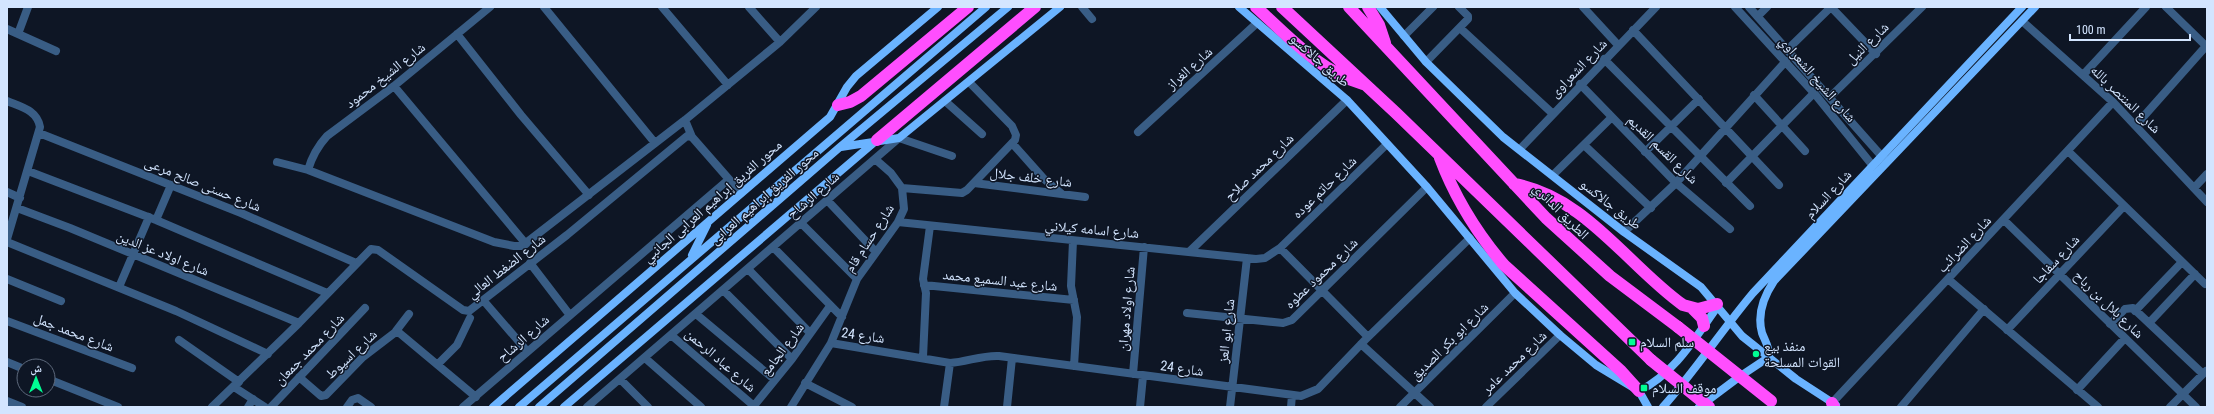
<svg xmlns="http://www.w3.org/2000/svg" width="2214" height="414" font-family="'Roboto Condensed','Noto Naskh Arabic',sans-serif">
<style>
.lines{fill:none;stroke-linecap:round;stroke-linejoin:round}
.street{stroke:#395d85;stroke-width:8}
.secondary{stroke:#6ab3ff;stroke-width:8}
.highway{stroke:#ff4efe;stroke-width:12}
.highway-bridge{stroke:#ff4efe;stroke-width:12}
.poi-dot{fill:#00fe94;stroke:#0e1625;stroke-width:1.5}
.labels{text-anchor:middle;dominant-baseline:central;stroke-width:3;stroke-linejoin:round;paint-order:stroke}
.street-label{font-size:14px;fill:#d3e5ff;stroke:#0e1625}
.poi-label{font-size:14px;fill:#d3e5ff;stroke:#0e1625;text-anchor:start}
</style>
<rect width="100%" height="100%" fill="#0e1625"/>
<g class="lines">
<path class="street" d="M 544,7 L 655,143
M 662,7 L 728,85
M 749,7 L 780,42
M 1082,7 L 1092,19
M 1583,7 L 1618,45
M 1735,7 L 1814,93 L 1877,171
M 1749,7 L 1885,160
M 2166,7 L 2206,46
M 1758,16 L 1767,7
M 2022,21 L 2113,102 L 2207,202
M 1460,28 L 1552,113
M 7,29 L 56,51
M 1633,30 L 1779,185
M 18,34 L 28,7
M 457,34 L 521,115 L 589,195
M 1404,36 L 1433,7
M 1788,49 L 1831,7 L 1876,54
M 1604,59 L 1750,206
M 1426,62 L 1468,19 L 1468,16 L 1459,7
M 2083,75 L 2146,7
M 1580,84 L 1676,183 L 1730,229
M 394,86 L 526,244
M 1754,95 L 1805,151
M 1830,97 L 1922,7
M 7,101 C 21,107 37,110 40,127 L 7,239
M 945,101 L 982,134
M 685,120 L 692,137
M 2136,125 L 2207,45
M 1138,132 L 1257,23
M 39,133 L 241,213 L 356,263
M 1012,143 L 1044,179 L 1062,194
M 1584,145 L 1651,208
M 1520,149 L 1656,7
M 2068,151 L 2205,284
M 1645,152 L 1699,99
M 277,162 L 308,170 L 494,242 L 514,246 L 522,246 L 685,120 L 780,42 L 816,7
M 308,170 C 312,156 317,147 327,136 L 394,86 L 490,7
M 28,171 L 156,220 L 327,293
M 1553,175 L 1612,117
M 974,183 L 1085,197
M 1726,183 L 1814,93
M 902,188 L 962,193 L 967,190 L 1015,140 L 1016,135 L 1012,126 L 969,82
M 2194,188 L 2207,174
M 7,192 L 20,198
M 827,200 L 876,252
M 17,208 L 70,228 L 299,323
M 156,220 L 171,185
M 2004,220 L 2196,407
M 898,222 L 1256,259 L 1265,258 L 1280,248 L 1387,144
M 801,223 L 857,279
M 1624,232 L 1676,183 L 1786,61
M 1073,241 L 1071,286 L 1077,317 L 1074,366
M 7,242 L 176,311 L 268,354
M 773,247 L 842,317
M 1280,248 L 1368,337
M 1189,252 L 1347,100
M 530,263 L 569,314
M 748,269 L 810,333
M 7,279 L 61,301
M 1948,279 L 2098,407
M 924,285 L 1074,300
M 119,287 L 149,217
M 723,290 L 792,359
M 483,300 L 527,351
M 2135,311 L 2182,262
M 1187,313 L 1283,323 L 1292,320 L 1427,187
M 696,314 L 775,380
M 7,321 L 132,368
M 2149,323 L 2195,274
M 2110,324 L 2125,309 L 2133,308 L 2203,374
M 2007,330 L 2124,206
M 396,331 L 409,314
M 671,335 L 754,406
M 179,340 L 239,382
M 831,343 L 950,363 C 967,362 982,355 999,356 L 1301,396 L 1318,389 L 1365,340 L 1470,238
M 1361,344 L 1430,407
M 923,357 L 926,293 L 923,279 L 930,226
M 645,358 L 701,407
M 7,362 L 24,369
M 438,364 L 457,345 L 470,318
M 1133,374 L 1144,247
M 299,377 L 321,396 L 326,395 L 363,357 L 397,331 L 476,397
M 48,379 L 118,407
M 620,379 L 648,407
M 805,383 L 852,407
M 234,387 L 265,407
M 2077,390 L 2125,338
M 7,401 L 22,407
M 1832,403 L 2113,102
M 212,407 L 299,323 L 371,249 L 378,250 L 463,310 L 469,311 L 567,235 L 687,136 L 692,137 L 741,193
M 248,407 L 253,399
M 271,407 L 365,308
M 347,407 L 352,400 L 358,398 L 371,407
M 463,407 L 728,180
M 587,407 L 899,138 L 952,156
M 753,407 L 792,359 L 830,306
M 791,407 L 831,343 L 857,279 L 898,222 L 904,209 L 902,188 L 891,173 L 875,159
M 944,407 L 950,363
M 1007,407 L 1012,358
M 1140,407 L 1143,376
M 1230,407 L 1247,258
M 1291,407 L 1292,395
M 1400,407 L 1515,293
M 1486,407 L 1560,335
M 1901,407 L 1984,309
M 2170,407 L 2206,371"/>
<path class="secondary" d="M 1239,7 L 1347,100 L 1427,187 L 1515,293 L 1560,335 L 1596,365 L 1639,391 L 1648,407
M 1380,7 L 1426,62 L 1503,137 L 1624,232 L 1701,287 L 1742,336 L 1796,379 L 1836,405
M 841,147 L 899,138 L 1060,7
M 692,255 L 707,225
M 1639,391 C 1675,373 1695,338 1718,306
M 493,407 L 830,117 L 847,87 L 856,76 L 938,7
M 519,407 L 986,7
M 539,407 L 840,147 L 1008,7
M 564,407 L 877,140
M 1663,407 C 1695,371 1722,330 1753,293 L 2022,7
M 1699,407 L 1739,377 L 1769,357 C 1770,348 1765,341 1762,333 C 1757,315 1764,296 1774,281 L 2035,7"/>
<path class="highway" d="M 1256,7 C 1289,37 1319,71 1363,84
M 1282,7 L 1396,113 L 1651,360
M 1349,7 L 1546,218 L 1610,276 L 1678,327
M 1368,7 L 1379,25 L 1385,43
M 838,105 L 850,102 L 861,96 L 968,7
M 877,140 L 1035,7
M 1440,158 C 1455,198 1476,232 1504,265 L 1621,371 L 1639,391
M 1514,184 C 1586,197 1627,265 1683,305 L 1698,309 L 1717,304
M 1693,309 L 1702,318 L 1704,326
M 1832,403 L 1834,407"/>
<path class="highway-bridge" d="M 1678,327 L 1771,401
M 1651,360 L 1709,407"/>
</g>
<g class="poi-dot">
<rect x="1628" y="338" width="8" height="8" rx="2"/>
<circle cx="1756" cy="354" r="4"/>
<rect x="1640" y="384" width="8" height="8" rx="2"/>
</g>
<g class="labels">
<g class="street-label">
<text transform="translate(1867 43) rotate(-44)">شارع النيل</text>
<text transform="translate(1320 60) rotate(41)">طريق جالاكسو</text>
<text transform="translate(1189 68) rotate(-42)">شارع الغراز</text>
<text transform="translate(1578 68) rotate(-46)">شارع الشعراوى</text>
<text transform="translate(385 75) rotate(-38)">شارع الشيخ محمود</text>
<text transform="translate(1818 79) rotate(49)">شارع الشيخ الشعراوي</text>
<text transform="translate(2126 99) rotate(44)">شارع المنتصر بالله</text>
<text transform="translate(1663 149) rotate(44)">شارع القسم القديم</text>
<text transform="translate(1259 167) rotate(-44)">شارع محمد صلاح</text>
<text transform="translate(1031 177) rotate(7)">شارع خلف جلال</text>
<text transform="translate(203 184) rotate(22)">شارع حسنى صالح مرعى</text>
<text transform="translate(1324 187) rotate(-44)">شارع حاتم عوده</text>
<text transform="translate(1828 194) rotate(-47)">شارع السلام</text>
<text transform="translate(813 195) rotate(-41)">شارع الرشاح</text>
<text transform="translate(764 196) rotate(-41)">محور الفريق إبراهيم العرابى</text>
<text transform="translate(712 201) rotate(-41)">محور الفريق إبراهيم العرابى الجانبي</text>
<text transform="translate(1611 204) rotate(38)">طريق جالاكسو</text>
<text transform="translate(1561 211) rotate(45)">الطريق الدائري</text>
<text transform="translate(1092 229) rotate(5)">شارع اسامه كيلاني</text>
<text transform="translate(869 238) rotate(-57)">شارع حسام قام</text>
<text transform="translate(1964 244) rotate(-47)">شارع الضرائب</text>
<text transform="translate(163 253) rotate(22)">شارع اولاد عز الدين</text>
<text transform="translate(2056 259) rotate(-47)">شارع سفاجا</text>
<text transform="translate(506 266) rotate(-38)">شارع الضغط العالي</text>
<text transform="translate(1321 273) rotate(-44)">شارع محمود عطوه</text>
<text transform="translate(1000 280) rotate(6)">شارع عبد السميع محمد</text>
<text transform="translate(2109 304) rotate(44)">شارع بلال بن رباح</text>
<text transform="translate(1126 309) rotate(-85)">شارع اولاد مهران</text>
<text transform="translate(1226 331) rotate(-84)">شارع ابو العز</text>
<text transform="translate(74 332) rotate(21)">شارع محمد جمل</text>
<text transform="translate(863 335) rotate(8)">شارع 24</text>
<text transform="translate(523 338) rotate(-41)">شارع الرشاح</text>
<text transform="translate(1449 341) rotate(-45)">شارع ابو بكر الصديق</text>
<text transform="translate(309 349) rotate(-46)">شارع محمد جمعان</text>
<text transform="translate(782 349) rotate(-53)">شارع الجامع</text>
<text transform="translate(351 354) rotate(-43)">شارع اسيوط</text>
<text transform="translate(721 360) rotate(41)">شارع عباد الرحمن</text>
<text transform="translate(1514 362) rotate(-44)">شارع محمد عامر</text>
<text transform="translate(1182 368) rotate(8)">شارع 24</text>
</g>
<g class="poi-label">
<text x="1640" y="342">سلم السلام</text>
<text x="1764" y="346">منفذ بيع<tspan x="1764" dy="16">القوات المسلحة</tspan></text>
<text x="1652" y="388">موقف السلام</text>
</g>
</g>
<rect width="2214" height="414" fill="none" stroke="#d3e5ff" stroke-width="16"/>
<g transform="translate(36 378)"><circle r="19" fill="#0e1625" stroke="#5d697c"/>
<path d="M0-3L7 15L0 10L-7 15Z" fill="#00fe94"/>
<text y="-6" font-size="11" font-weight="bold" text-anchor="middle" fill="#d3e5ff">ش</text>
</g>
<path d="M2070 34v6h120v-6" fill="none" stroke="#d3e5ff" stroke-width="2"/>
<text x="2076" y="34" font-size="12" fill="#d3e5ff" stroke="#0e1625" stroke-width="3" paint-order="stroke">100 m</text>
</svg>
